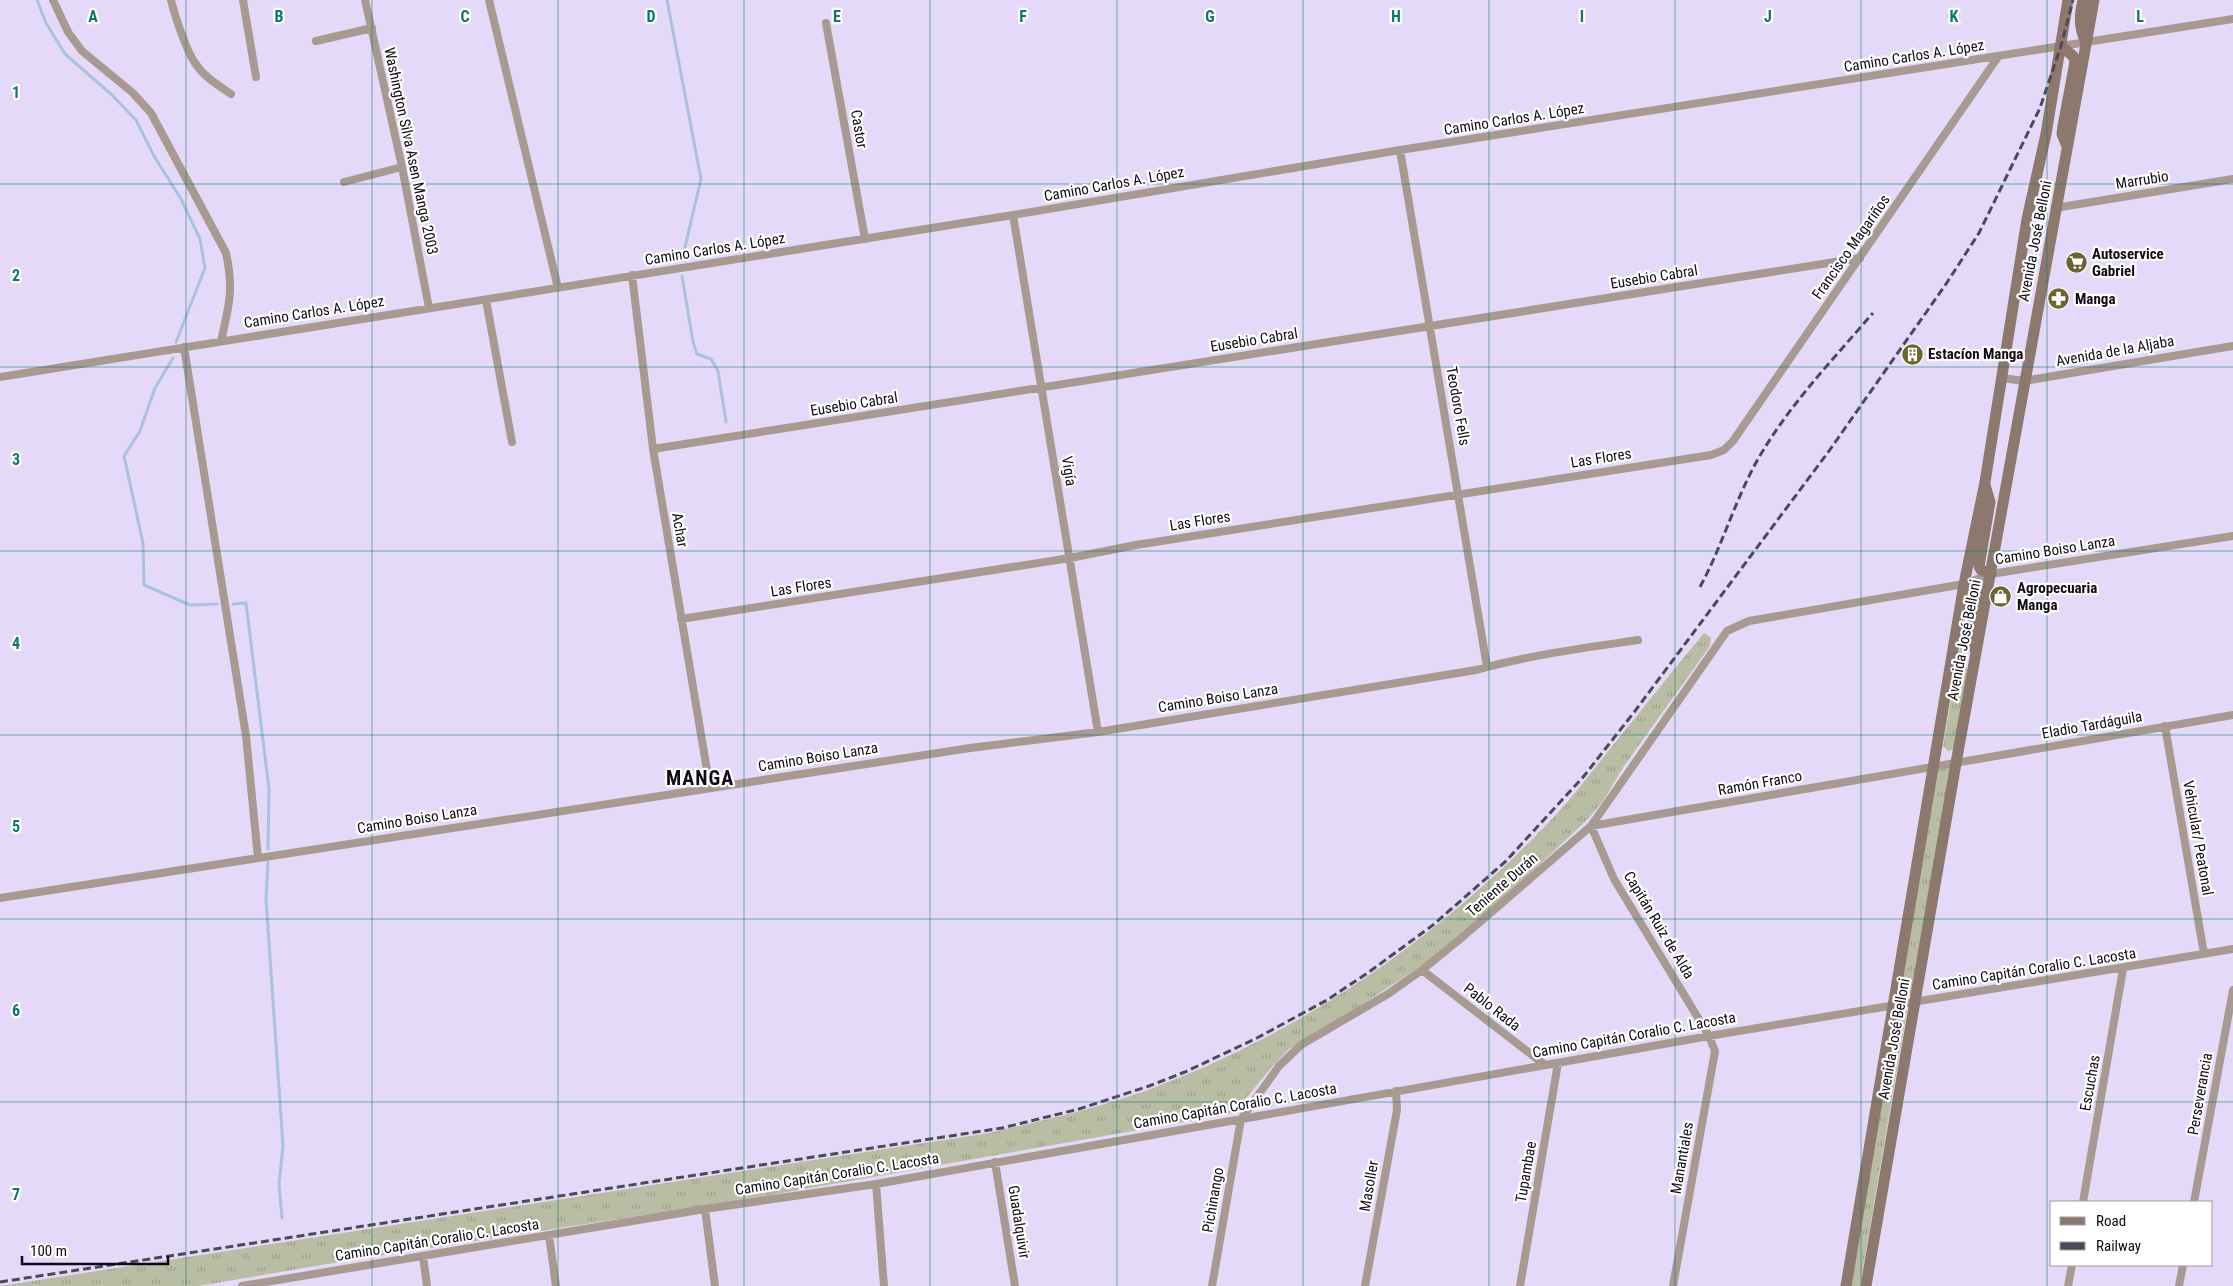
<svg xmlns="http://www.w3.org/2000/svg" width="2233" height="1286" font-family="'Roboto Condensed',sans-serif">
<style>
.grass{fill:url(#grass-tufts)}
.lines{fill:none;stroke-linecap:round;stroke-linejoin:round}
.stream{stroke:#a9c2dd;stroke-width:3}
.street{stroke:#a89a91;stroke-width:8}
.secondary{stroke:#8c786c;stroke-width:11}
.rail{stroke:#4f4859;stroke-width:3;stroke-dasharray:8 4;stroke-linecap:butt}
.grid{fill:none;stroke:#0f766e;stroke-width:1;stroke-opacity:0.55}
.labels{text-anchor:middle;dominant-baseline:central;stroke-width:4.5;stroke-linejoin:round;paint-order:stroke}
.street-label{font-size:15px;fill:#0f0a15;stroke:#fff}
.poi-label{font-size:15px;font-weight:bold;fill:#0f0a15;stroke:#fff;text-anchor:start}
.district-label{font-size:20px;font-weight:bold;letter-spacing:1px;fill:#0f0a15;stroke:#fff}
.grid-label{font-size:16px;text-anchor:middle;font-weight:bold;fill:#0f766e;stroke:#fff;stroke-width:4.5;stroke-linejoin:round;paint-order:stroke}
</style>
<defs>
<pattern id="grass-tufts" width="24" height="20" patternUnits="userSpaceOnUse" patternTransform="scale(1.25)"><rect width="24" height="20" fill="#b9bda4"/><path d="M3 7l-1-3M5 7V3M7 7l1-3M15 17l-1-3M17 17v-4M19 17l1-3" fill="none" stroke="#9ea18c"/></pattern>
</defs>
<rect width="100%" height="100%" fill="#e5d9f9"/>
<path class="grass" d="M 1966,612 L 1962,645 L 1968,673 L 1954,749 L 1948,751 L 1943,746 Z
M 1704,633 L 1711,638 L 1710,646 L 1624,766 L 1603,801 L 1588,819 L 1518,885 L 1427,962 L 1336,1022 L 1289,1049 L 1271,1068 L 1238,1108 L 1229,1114 L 736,1201 L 345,1261 L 198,1286 L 0,1286 L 989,1133 C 1041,1121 1094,1109 1145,1091 C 1301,1034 1439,938 1553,818 C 1570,800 1586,779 1602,759 C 1636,717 1669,675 1704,633 Z
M 1949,767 L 1951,771 L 1911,995 L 1903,996 L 1900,993 L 1938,772 L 1939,768 Z
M 1903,1007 L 1907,1010 L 1860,1286 L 1850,1286 L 1898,1008 Z"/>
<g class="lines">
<path class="stream" d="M 37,0 L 46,23 L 65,54 L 112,95 L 136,120 L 154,156 L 181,199 L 200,239 L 205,268 L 176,342
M 667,0 L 701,179 L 682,260
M 682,276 L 693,342 L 697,354 L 711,359 L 718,371 L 726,422
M 173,358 L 155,388 L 140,431 L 124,456 L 143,543 L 144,585 L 190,605 L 217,604
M 233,604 L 246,603 L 269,789 L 268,849
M 268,862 L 266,899 L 283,1146 L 279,1184 L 282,1218"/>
<path class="street" d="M 53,0 L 68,32 L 82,51 L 133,93 L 151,113 L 226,253 C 234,290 229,306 221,341
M 171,0 C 175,16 186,50 195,63 C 204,77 218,85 231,94
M 243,0 L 256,77
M 365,0 L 402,167 L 429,308
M 489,0 L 558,288
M 826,23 L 865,239
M 316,41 L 372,28
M 1400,150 L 1487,667
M 344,182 L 402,167
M 2055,208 L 2233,179
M 1013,215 L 1098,732
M 632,275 L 653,449 L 710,788
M 486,300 L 512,442
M 184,347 L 246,736 L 258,858
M 0,377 L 1013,215 L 1400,150 L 2233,19
M 2002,378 L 2024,381 L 2233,346
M 653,449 L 1860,258
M 681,619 L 1070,558 L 1136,545 L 1711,455 L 1724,450 L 1733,441 L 1998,57
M 2165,726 L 2204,954
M 0,898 L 970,748 L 1098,732 L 1476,670 C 1529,655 1584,648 1638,640
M 1422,970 L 1545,1065
M 995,1162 L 1015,1286
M 876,1184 L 884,1286
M 2083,1202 L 2123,969
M 2194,1202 L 2233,990
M 705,1209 L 715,1286
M 549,1235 L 556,1286
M 423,1256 L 427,1286
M 242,1286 L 705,1209 L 876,1184 L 1709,1036 L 2233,949
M 1212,1286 L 1241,1119 L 1279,1066 L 1301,1045 L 1388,994 L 1422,970 L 1459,940 L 1591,826 L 1727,631 L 1749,621 L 1964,584 L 1991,574 L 2233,536
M 1365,1286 L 1397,1110 L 1396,1091
M 1520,1286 L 1558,1063
M 1673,1286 L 1715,1051 L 1709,1036 L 1614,879 L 1591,826 L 2233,715
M 2068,1286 L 2072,1265
M 2179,1286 L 2183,1265"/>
<path class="secondary" d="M 2083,0 C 2079,17 2079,27 2086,43
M 2061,46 L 2073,56 L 2075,62 L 2063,126 L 2062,134 L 2066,144
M 1985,485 L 1990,502 L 1979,566 L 1981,570 L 1991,574
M 1964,584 L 1973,586 L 1978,595 L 1971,633 L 1974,648
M 1846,1286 L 1964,584 L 1985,482 L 2027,219 L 2046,134 L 2068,0
M 1866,1286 L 1956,763 L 2094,0"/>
<path class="rail" d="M 1700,587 C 1724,543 1737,492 1764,449 C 1794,400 1835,357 1873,313
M 0,1282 L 1002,1128 L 1079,1109 L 1149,1086 L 1185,1072 L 1257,1038 L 1327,1000 L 1369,972 L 1433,925 L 1506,861 L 1584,776 L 1635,711 L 1829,451 L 1946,284 L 1979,233 L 2040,108 L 2061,46 L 2073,0"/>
</g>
<path class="grid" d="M 186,0 L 186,1286M 372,0 L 372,1286M 558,0 L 558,1286M 744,0 L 744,1286M 930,0 L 930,1286M 1117,0 L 1117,1286M 1303,0 L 1303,1286M 1489,0 L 1489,1286M 1675,0 L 1675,1286M 1861,0 L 1861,1286M 2047,0 L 2047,1286M 0,184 L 2233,184M 0,367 L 2233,367M 0,551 L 2233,551M 0,735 L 2233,735M 0,919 L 2233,919M 0,1102 L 2233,1102"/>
<defs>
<symbol id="supermarket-disc" viewBox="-11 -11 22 22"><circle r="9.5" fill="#6c6531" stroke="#fff"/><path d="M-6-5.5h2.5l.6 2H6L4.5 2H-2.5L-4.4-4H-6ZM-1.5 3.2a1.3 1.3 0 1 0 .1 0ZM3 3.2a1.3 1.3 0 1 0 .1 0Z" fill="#fff"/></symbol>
<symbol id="pharmacy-disc" viewBox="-11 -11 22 22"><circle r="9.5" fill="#6c6531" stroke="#fff"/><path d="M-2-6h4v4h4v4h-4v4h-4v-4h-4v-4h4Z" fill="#fff"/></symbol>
<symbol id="building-disc" viewBox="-11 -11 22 22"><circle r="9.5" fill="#6c6531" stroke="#fff"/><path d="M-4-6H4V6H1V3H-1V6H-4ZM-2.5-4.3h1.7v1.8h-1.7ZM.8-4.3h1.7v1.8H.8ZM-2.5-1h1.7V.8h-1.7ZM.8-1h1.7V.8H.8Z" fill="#fff"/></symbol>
<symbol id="shop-disc" viewBox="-11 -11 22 22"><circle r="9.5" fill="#6c6531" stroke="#fff"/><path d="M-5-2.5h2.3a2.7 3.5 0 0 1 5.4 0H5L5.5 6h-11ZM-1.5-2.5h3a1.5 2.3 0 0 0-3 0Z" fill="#fff"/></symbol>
</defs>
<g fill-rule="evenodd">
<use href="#supermarket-disc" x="2064" y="250" width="25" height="25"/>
<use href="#pharmacy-disc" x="2046" y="286" width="25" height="25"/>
<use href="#building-disc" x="1900" y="342" width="25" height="25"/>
<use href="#shop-disc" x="1988" y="584" width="25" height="25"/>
</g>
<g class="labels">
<g class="street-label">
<text transform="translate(1914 56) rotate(-9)">Camino Carlos A. López</text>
<text transform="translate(1514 119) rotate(-9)">Camino Carlos A. López</text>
<text transform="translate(859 129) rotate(80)">Castor</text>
<text transform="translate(411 151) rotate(78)">Washington Silva Asen Manga 2003</text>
<text transform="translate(2142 180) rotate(-9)">Marrubio</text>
<text transform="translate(1114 184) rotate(-10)">Camino Carlos A. López</text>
<text transform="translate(2035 241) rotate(-79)">Avenida José Belloni</text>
<text transform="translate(1851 247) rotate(-55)">Francisco Magariños</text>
<text transform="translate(715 249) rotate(-9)">Camino Carlos A. López</text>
<text transform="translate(1654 277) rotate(-9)">Eusebio Cabral</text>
<text transform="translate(314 312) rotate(-9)">Camino Carlos A. López</text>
<text transform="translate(1254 340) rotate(-9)">Eusebio Cabral</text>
<text transform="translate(2115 351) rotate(-10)">Avenida de la Aljaba</text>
<text transform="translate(854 404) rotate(-9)">Eusebio Cabral</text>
<text transform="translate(1458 406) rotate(80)">Teodoro Fells</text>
<text transform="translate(1601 458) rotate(-9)">Las Flores</text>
<text transform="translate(1069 471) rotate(81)">Vigía</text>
<text transform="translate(1200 521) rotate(-9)">Las Flores</text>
<text transform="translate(680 530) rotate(80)">Achar</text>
<text transform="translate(2055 550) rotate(-9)">Camino Boiso Lanza</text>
<text transform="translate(801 587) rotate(-9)">Las Flores</text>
<text transform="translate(1964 640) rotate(-79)">Avenida José Belloni</text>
<text transform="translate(1218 698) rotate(-9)">Camino Boiso Lanza</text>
<text transform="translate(2092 725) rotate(-10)">Eladio Tardáguila</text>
<text transform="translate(818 757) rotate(-9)">Camino Boiso Lanza</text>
<text transform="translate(1760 783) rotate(-10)">Ramón Franco</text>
<text transform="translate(417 819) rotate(-9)">Camino Boiso Lanza</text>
<text transform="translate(2198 838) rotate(80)">Vehicular/ Peatonal</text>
<text transform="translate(1502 885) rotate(-41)">Teniente Durán</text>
<text transform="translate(1659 925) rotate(59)">Capitán Ruiz de Alda</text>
<text transform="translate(2034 969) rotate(-9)">Camino Capitán Coralio C. Lacosta</text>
<text transform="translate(1492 1007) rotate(38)">Pablo Rada</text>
<text transform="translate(1634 1035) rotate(-10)">Camino Capitán Coralio C. Lacosta</text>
<text transform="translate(1894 1039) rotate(-80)">Avenida José Belloni</text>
<text transform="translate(2090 1083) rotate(-80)">Escuchas</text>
<text transform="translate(2200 1094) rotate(-80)">Perseverancia</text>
<text transform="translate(1235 1106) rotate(-10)">Camino Capitán Coralio C. Lacosta</text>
<text transform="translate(1682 1158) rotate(-80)">Manantiales</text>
<text transform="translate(1526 1172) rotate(-80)">Tupambae</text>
<text transform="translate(837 1174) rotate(-9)">Camino Capitán Coralio C. Lacosta</text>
<text transform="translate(1369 1186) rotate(-80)">Masoller</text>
<text transform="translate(1213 1200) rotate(-80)">Pichinango</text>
<text transform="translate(1019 1222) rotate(81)">Guadalquivir</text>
<text transform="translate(437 1240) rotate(-9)">Camino Capitán Coralio C. Lacosta</text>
</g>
<g class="poi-label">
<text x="2092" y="254">Autoservice<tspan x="2092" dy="17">Gabriel</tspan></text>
<text x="2075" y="299">Manga</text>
<text x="1928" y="354">Estacíon Manga</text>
<text x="2017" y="588">Agropecuaria<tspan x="2017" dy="17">Manga</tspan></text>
</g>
<g class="district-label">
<text x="700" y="778">MANGA</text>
</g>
</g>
<g class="grid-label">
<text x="93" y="22">A</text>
<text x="279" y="22">B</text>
<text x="465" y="22">C</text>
<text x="651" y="22">D</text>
<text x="837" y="22">E</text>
<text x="1023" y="22">F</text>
<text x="1210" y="22">G</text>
<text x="1396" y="22">H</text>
<text x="1582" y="22">I</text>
<text x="1768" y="22">J</text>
<text x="1954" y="22">K</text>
<text x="2140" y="22">L</text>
<text x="16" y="98">1</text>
<text x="16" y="281">2</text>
<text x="16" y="465">3</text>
<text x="16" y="649">4</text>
<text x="16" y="832">5</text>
<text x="16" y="1016">6</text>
<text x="16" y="1200">7</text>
</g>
<rect x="2050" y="1201" width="162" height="65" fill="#ffffff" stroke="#9f9da1"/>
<rect x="2060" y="1217" width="25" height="8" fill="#8c786c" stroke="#9f9da1"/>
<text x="2096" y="1226" font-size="15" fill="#0f0a15">Road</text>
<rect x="2060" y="1242" width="25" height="8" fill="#4f4859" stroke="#9f9da1"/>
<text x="2096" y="1251" font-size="15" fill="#0f0a15">Railway</text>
<path d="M22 1256v8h146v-8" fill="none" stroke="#0f0a15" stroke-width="2.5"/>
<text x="30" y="1256" font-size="15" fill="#0f0a15" stroke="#ffffff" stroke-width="4" paint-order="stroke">100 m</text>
</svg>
